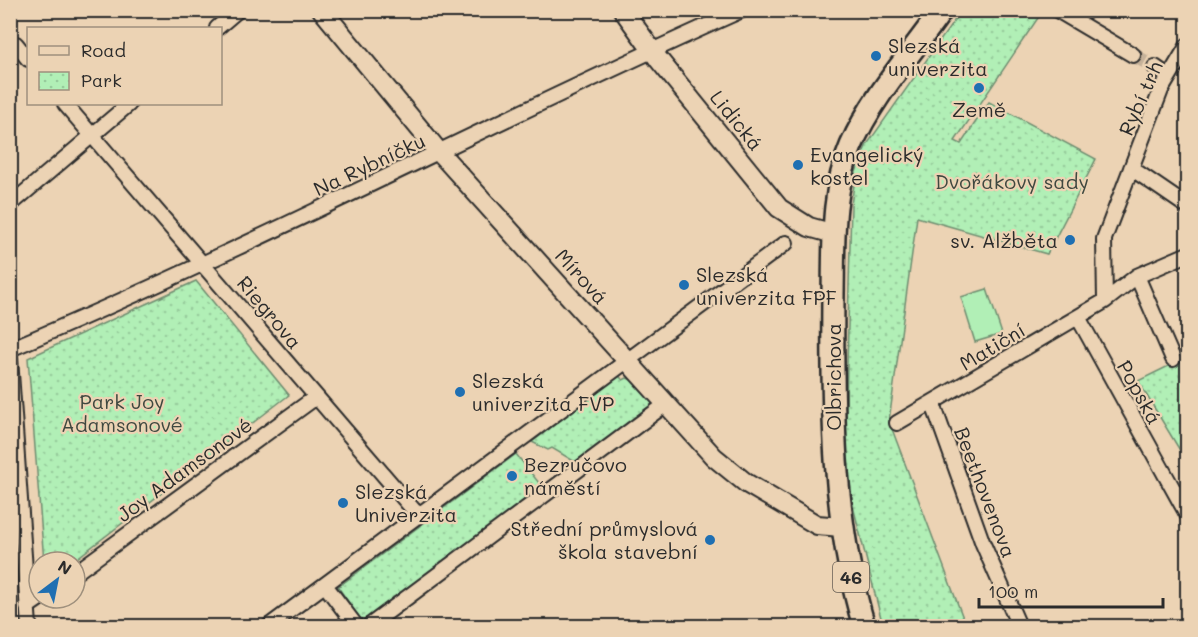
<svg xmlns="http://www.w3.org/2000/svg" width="1198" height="637" font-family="Mali,sans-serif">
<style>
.park{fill:url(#park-dots);stroke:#6e8d70;stroke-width:1.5}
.garden{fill:#b1efb6;stroke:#6e8d70;stroke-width:1.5}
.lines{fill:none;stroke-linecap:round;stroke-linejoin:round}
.street-tunnel{stroke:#c5b199;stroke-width:14;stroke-dasharray:14 7;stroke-linecap:butt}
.street-casing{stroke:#2b2b2b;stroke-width:18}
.secondary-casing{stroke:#2b2b2b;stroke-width:22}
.primary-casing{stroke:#2b2b2b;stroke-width:26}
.street{stroke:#ecd3b4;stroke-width:14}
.secondary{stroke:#ecd3b4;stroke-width:18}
.primary{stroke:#ecd3b4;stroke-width:21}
.poi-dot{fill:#1f6fb2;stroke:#ecd3b4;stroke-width:2}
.labels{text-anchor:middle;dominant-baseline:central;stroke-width:4.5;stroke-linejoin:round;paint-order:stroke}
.shield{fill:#ecd3b4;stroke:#655d54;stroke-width:1.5}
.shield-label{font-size:18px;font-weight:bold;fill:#2b2b2b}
.poi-label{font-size:20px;fill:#2b2b2b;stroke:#ecd3b4;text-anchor:start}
.street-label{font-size:20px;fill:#2b2b2b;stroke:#ecd3b4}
.park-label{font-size:20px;fill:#3f4840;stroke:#ecd3b4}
</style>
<defs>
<pattern id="park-dots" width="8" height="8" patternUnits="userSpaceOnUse" patternTransform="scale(1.5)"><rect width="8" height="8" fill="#b1efb6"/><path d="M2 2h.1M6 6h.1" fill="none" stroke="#98cd9d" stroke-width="1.8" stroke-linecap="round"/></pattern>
</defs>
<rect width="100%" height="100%" fill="#ecd3b4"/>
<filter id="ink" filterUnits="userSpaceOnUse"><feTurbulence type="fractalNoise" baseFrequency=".0167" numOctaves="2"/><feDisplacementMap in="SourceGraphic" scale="12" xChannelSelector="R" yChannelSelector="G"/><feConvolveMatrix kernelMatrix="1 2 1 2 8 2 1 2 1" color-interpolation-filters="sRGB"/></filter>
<g filter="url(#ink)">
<path class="park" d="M 961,11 L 1033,11 L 1040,15 L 955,141 L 961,144 L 989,102 L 1096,159 L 1047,254 L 917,217 L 889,421 L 966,626 L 883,626 L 853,506 L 845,445 L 851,205 L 856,172 L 866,146 Z
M 196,281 L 289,395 L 72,562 L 44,562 L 28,358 Z
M 1187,357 L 1187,462 L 1138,381 Z
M 619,376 L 623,380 L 627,378 L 632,380 L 654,404 L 577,463 L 552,448 L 548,450 L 532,442 Z
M 516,454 L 543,488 L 363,623 L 338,587 Z"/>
<path class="garden" d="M 987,289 L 1002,334 L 975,342 L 961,297 Z"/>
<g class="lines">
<path class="street-tunnel" d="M 1133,55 L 1155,67"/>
<defs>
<path id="street" d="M 1057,10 L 1133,55
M 217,28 L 238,10
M 16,44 L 28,59
M 1188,45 L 1161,90 L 1104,239 L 1105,301 L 1137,276 L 1188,254
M 1155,67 L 1168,76
M 65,104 L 418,515
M 1131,168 L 1188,207
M 10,205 L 129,104
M 1137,276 L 1173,359
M 1078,317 L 1188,516
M 10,349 C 258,245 496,119 742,10
M 10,359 L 29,626
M 933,404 L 983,544 L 1019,626
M 897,423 L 1105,301
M 75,573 L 316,397
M 325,585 L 356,626
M 27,607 L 40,598
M 269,626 L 786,243
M 369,626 L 666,404"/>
<path id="secondary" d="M 322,10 L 439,152 L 714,457 L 746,483 L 817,525 L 842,527
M 623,10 L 659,60 L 779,208 L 809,227 L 834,234"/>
<path id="primary" d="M 864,626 C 832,518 832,406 833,294 C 834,245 831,192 851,146 C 872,97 911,54 942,10"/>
</defs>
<use href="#street" class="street-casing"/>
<use href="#secondary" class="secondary-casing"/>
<use href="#primary" class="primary-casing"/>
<use href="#street" class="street"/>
<use href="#secondary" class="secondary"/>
<use href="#primary" class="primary"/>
</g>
</g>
<g class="poi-dot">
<circle cx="876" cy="56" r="6"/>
<circle cx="979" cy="88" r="6"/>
<circle cx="798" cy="165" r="6"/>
<circle cx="1070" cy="240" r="6"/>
<circle cx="684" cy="285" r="6"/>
<circle cx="460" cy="392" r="6"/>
<circle cx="512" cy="476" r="6"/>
<circle cx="343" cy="503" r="6"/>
<circle cx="710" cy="540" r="6"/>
</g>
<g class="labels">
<rect class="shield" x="833" y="562" width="36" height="30" rx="4.5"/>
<g class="shield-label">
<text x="851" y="577">46</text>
</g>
<g class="poi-label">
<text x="888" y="45">Slezská<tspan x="888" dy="23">univerzita</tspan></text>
<text x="979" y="109" text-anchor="middle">Země</text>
<text x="810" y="154">Evangelický<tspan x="810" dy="23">kostel</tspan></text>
<text x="1058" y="240" text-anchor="end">sv. Alžběta</text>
<text x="696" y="274">Slezská<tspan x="696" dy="23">univerzita FPF</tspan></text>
<text x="472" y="380">Slezská<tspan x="472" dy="23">univerzita FVP</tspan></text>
<text x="524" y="464">Bezručovo<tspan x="524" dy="23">náměstí</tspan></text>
<text x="355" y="491">Slezská<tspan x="355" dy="23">Univerzita</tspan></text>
<text x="698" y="528" text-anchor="end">Střední průmyslová<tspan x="698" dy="23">škola stavební</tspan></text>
</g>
<g class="street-label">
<text transform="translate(1140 98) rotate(-66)">Rybí trh</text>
<text transform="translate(737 120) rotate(51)">Lidická</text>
<text transform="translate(369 164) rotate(-25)">Na Rybníčku</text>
<text transform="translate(582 276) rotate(48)">Mírová</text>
<text transform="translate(270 312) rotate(50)">Riegrova</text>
<text transform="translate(992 346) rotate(-31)">Matiční</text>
<text transform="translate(833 377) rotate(-90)">Olbrichova</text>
<text transform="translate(1140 392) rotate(61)">Popská</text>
<text transform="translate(184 469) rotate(-36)">Joy Adamsonové</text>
<text transform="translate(986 492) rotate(69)">Beethovenova</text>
</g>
<g class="park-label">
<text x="1012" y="181">Dvořákovy sady</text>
<text x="122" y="401">Park Joy<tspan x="122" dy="23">Adamsonové</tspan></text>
</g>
</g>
<rect width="1198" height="637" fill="none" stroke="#ecd3b4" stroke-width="36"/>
<rect x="18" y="18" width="1162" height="601" fill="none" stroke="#2b2b2b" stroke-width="2" filter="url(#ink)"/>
<rect x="27" y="27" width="195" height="78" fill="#ecd3b4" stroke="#9f907d" stroke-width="1.5"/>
<rect x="39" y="46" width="30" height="9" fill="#ecd3b4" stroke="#9f907d" stroke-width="1.5"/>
<text x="81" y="57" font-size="18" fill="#2b2b2b">Road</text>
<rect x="39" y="72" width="30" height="18" fill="url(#park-dots)" stroke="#9f907d" stroke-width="1.5"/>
<text x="81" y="87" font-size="18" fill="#2b2b2b">Park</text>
<g transform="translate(57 580) rotate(32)"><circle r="28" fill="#ecd3b4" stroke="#9f907d" stroke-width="1.5"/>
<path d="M0-4.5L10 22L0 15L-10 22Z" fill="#1f6fb2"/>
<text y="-9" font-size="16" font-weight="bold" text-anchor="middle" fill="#2b2b2b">N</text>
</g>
<path d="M979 598v9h184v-9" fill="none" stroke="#2b2b2b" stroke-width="3"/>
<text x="988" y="598" font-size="18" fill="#2b2b2b" stroke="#ecd3b4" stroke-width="4.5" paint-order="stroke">100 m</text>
</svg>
